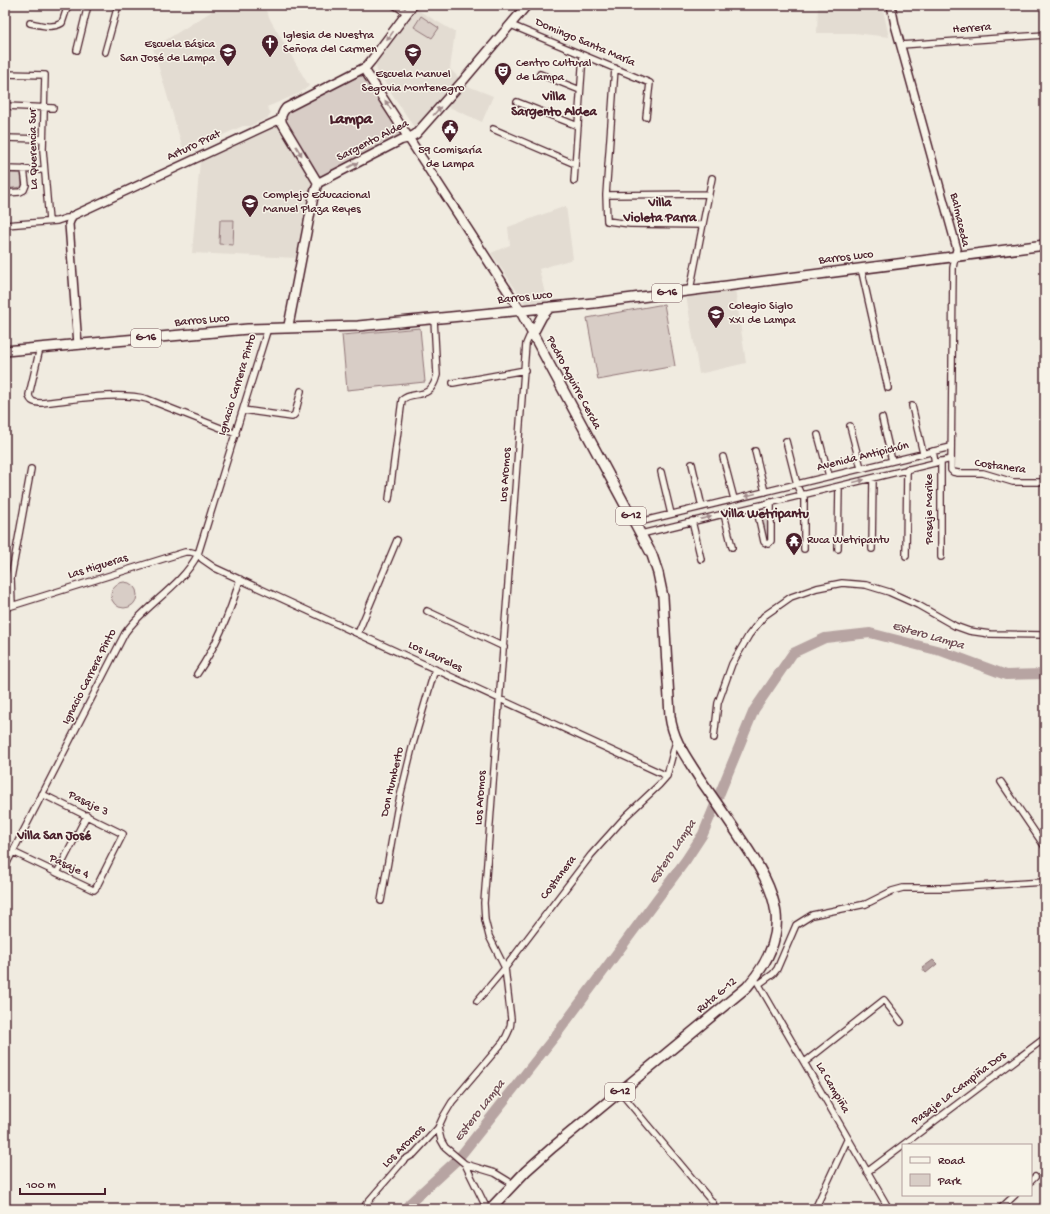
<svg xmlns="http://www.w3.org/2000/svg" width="1050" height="1214" font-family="'Gochi Hand',sans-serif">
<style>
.built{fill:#e3dcd2}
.green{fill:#d8cdc6;stroke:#917678}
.water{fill:#b7a4a2;stroke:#8b6f72}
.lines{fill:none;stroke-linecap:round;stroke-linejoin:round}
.river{stroke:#b7a4a2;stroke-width:10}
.minor-casing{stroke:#4a1f2b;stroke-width:8}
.tertiary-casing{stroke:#4a1f2b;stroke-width:10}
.secondary-casing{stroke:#4a1f2b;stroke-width:11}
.primary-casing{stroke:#4a1f2b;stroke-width:12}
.minor{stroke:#f7f3e8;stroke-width:5.5}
.tertiary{stroke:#f7f3e8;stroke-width:7}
.secondary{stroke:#f7f3e8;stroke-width:8}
.primary{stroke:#f7f3e8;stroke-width:9}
.oneway{fill:#a0898a}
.labels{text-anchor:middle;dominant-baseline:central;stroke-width:3;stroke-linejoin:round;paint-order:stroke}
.shield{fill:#f7f3e8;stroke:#7e5f64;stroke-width:1}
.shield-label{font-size:11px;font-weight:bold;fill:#4a1f2b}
.street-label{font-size:12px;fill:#4a1f2b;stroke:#f7f3e8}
.poi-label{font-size:12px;fill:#4a1f2b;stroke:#f7f3e8;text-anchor:start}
.neighbourhood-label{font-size:13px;font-weight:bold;fill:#4a1f2b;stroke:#f7f3e8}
.water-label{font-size:13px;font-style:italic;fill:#704e55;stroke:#f7f3e8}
.district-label{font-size:16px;font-weight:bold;fill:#4a1f2b;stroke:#f7f3e8}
</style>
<rect width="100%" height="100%" fill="#f0ebe0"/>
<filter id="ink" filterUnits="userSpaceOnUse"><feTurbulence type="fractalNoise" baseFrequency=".025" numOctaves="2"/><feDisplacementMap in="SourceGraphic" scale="8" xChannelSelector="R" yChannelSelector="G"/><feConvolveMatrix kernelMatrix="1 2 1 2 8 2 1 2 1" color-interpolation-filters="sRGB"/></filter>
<g filter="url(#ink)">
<path class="built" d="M 222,5 L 263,5 L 271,21 L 309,86 L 300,93 L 267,107 L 271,113 L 268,118 L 250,126 L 243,126 L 184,152 L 153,48 Z
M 818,5 L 882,5 L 889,37 L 854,33 L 817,33 Z
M 416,9 L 455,32 L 450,69 L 459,78 L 418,124 L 414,127 L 377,71 L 376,64 Z
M 465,85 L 493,96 L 482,122 L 447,106 Z
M 278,125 L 312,183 L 297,258 L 192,253 L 200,161 Z
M 566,206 L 573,259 L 539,269 L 547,302 L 525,303 L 491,253 L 510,245 L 508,227 Z
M 735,289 L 746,363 L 699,374 L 686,295 Z"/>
<path class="green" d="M 421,16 L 439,28 L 432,38 L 414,27 Z
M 359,76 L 364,77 L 401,132 L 400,135 L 396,139 L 322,178 L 317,178 L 284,122 L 284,116 L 286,112 Z
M 5,173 L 21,173 L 22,187 L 5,189 Z
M 220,220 L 234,220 L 233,245 L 219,244 Z
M 664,304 L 675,366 L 598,380 L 587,318 Z
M 420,328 L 425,382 L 347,390 L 342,335 Z
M 769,506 L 769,539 L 766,541 L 759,509 Z
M111 595a13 13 0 1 1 26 0a13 13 0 1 1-26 0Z"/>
<path class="water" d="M 933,960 L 937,964 L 926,973 L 922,968 Z"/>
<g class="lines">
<path class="river" d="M 405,1209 L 409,1204 L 458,1159 L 556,1035 L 686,860 L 703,834 L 754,710 L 793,653 L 825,638 L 870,633 L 944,652 L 1006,675 L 1045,674"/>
<defs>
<path id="minor" d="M 394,5 L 407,13
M 30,23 C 41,25 52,29 62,23 L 68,5
M 511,25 L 650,83 L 646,117
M 901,45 L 1045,35
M 77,50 L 88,5
M 105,52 L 118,5
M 615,68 L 606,195 L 607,221 L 630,224 L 703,225
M 5,74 L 45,75 L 43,150 L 49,221
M 540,74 L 580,90
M 517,102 L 578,126
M 5,106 L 53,108
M 493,129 L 575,164
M 5,138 L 43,139
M 5,169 L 44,170
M 574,181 L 583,55
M 5,193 L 20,192 L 24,190 L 26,185 L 24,169
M 606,195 L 709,194
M 5,225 L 57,221 L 66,218 L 70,218
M 955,257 L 953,268 L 951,470 L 953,472 L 958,473 L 983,473 L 1013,482 L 1045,482
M 861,268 L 888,388
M 690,290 L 712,178
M 40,348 L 29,395 C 30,402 35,403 42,403 C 72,400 118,391 147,399 L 236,434
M 453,383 L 525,370
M 912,406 L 923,453
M 243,410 L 292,417 L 295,414 L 301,391
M 882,418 L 892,461
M 850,426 L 861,468
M 818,435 L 829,476
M 786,441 L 798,488 L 801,495
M 755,451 L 765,492
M 933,451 L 935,463
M 723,457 L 734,499
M 941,461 L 941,557
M 692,464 L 702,507
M 661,472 L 671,514
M 389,499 L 402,400 C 413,389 430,403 437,375 L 434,319
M 756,506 L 764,542 L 768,544 L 771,541 L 771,502
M 724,514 L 732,547
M 692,521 L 701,559
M 635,523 L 951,447
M 641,534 L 951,459
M 804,549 L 804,494
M 838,549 L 839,486
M 872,549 L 873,478
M 906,556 L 907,469
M 12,605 L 11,578 L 31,469
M 5,608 L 185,552 L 191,552 L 198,554 L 202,559 L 215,568 L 667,776
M 427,611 L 504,647
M 358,633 L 397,540
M 197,674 C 217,645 230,613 240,579
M 714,738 L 718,703 L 732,664 L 749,635 L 764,616 L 791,597 L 817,588 L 842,583 L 866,585 L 889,592 L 918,605 L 955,626 L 969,631 L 990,634 L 1045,635
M 1001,782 L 1045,847
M 13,852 L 91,889 L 94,890 L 96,888 L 123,834 L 42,794
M 5,867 L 125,633 C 146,604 181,587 198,554 L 268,328
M 57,873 L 87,815
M 381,901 L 398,805 L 413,744 L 435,669
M 758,983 L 889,1209
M 759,984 L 773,974 L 777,969 L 796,925 L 812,915 L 866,904 L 892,891 L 903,888 L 945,888 L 1045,882
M 477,1001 L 505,968 L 591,855 L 626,816 L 659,785 L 667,776 L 676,741
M 805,1062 L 884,1000 L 901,1022
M 620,1092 L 713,1203
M 438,1128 L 441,1140 L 445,1147 L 465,1164 L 495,1173 L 513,1184
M 465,1164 L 487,1209
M 867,1172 L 1045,1038
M 1031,1181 L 1035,1177
M 364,1209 L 366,1204 L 404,1160 L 414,1154 L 438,1128 L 443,1117 L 452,1102 L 503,1042 C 508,1034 511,1028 511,1019 L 505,968 L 489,936 L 485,920 L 484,903 L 526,344 L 529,337 L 533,333
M 815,1209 L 848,1138
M 1000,1209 L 1015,1195"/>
<path id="tertiary" d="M 891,5 L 895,25 L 957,249 L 955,257
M 78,345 L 69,224 L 72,216 L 281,119"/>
<path id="secondary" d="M 364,69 L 520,310
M 318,183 L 401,140 L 409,138 L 416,134 L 462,82 L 527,5
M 318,183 L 282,123 C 280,117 282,113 286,108 L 366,67 L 371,61 L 413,5
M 288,328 L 314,194 L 318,183"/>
<path id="primary" d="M 533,333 L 542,316 L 550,307
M 5,351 L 248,329 L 358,326 L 594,303 L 1045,245
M 490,1209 L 526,1171 L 553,1147 L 747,987 C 795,932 778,893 741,839 C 728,819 714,799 700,779 C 687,758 673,741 670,716 L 663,597 L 658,573 L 652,555 L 520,310"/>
</defs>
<use href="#minor" class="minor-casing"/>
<use href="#tertiary" class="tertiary-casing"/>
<use href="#secondary" class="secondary-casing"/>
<use href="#primary" class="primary-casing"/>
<use href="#minor" class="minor"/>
<use href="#tertiary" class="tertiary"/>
<use href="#secondary" class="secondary"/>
<use href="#primary" class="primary"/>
</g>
<defs><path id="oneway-solid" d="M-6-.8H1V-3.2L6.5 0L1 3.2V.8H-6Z"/></defs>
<g class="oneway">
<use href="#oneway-solid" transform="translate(390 36) rotate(126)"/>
<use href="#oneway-solid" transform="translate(388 105) rotate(-123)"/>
<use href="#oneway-solid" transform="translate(437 111) rotate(-48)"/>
<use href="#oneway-solid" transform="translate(299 151) rotate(59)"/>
<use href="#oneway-solid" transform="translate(353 165) rotate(-28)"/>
<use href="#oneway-solid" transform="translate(859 481) rotate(-14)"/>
<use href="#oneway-solid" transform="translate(750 495) rotate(166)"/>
<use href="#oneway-solid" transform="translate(706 518) rotate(-13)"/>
</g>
</g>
<defs>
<symbol id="church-pin" viewBox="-11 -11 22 30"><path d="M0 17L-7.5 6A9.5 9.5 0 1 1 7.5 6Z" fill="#4a1f2b" stroke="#f7f3e8"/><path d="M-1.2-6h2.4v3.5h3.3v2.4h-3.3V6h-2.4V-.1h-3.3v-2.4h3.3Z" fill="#fff"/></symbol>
<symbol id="school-pin" viewBox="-11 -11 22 30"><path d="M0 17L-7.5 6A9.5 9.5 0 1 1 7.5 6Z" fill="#4a1f2b" stroke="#f7f3e8"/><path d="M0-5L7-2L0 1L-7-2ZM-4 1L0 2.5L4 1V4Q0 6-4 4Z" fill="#fff"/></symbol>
<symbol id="theatre-pin" viewBox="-11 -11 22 30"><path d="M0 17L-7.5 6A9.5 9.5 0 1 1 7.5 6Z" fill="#4a1f2b" stroke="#f7f3e8"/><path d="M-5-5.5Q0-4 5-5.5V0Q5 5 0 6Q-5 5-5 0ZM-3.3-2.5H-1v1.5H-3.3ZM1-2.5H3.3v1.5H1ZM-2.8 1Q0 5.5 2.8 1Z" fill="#fff"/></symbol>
<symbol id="civic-pin" viewBox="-11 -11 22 30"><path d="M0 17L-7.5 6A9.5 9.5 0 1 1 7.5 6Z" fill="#4a1f2b" stroke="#f7f3e8"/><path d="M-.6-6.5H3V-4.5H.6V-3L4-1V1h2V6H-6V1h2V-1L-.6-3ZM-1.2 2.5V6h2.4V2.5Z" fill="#fff"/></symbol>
<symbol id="temple-pin" viewBox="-11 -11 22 30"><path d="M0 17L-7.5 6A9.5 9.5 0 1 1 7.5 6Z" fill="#4a1f2b" stroke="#f7f3e8"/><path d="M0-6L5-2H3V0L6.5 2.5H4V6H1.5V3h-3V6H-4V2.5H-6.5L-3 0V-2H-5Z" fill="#fff"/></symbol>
</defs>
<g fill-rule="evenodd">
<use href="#church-pin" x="260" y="33" width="20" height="27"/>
<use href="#school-pin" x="218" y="42" width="20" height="27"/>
<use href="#school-pin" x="403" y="42" width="20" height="27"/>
<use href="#theatre-pin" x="493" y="61" width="20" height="27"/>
<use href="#civic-pin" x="440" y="118" width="20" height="27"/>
<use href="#school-pin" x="240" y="193" width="20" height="27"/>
<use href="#school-pin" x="706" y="304" width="20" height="27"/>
<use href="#temple-pin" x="784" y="531" width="20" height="27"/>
</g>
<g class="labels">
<g class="shield">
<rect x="652" y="284" width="30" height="18" rx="3"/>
<rect x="131" y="329" width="30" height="18" rx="3"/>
<rect x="616" y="507" width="30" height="18" rx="3"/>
<rect x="605" y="1083" width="30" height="18" rx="3"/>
</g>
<g class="shield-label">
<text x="667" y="293">G-16</text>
<text x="146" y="338">G-16</text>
<text x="631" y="516">G-12</text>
<text x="620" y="1092">G-12</text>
</g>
<g class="street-label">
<text transform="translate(972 29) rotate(-4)">Herrera</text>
<text transform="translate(585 43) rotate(23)">Domingo Santa María</text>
<text transform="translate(373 141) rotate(-27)">Sargento Aldea</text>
<text transform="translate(194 146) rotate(-25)">Arturo Prat</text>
<text transform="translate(34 149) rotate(-91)">La Querencia Sur</text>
<text transform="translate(959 220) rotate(77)">Balmaceda</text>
<text transform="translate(846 258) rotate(-7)">Barros Luco</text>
<text transform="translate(525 298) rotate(-6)">Barros Luco</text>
<text transform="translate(202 321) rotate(-5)">Barros Luco</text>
<text transform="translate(573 383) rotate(62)">Pedro Aguirre Cerda</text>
<text transform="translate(238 385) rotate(-73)">Ignacio Carrera Pinto</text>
<text transform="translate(863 457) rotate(-14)">Avenida Antipichún</text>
<text transform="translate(1000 467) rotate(8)">Costanera</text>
<text transform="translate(506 475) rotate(-86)">Los Aromos</text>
<text transform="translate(930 509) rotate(-90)">Pasaje Marike</text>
<text transform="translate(98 567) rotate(-17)">Las Higueras</text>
<text transform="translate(435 657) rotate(25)">Los Laureles</text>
<text transform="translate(90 677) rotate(-63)">Ignacio Carrera Pinto</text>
<text transform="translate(393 782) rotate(-77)">Don Humberto</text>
<text transform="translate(481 798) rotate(-86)">Los Aromos</text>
<text transform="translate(88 804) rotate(26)">Pasaje 3</text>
<text transform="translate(69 867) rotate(25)">Pasaje 4</text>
<text transform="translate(559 878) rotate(-53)">Costanera</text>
<text transform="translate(717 996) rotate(-40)">Ruta G-12</text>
<text transform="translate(832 1088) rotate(60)">La Campiña</text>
<text transform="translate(959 1089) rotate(-37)">Pasaje La Campiña Dos</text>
<text transform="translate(404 1147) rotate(-45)">Los Aromos</text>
</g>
<g class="poi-label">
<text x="283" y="36">Iglesia de Nuestra<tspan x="283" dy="14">Señora del Carmen</tspan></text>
<text x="215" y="45" text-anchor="end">Escuela Básica<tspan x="215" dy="14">San José de Lampa</tspan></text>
<text x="516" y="64">Centro Cultural<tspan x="516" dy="14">de Lampa</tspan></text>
<text x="413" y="75" text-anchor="middle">Escuela Manuel<tspan x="413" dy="14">Segovia Montenegro</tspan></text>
<text x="450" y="151" text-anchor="middle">59 Comisaría<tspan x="450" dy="14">de Lampa</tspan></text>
<text x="263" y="196">Complejo Educacional<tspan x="263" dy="14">Manuel Plaza Reyes</tspan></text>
<text x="729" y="307">Colegio Siglo<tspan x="729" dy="14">XXI de Lampa</tspan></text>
<text x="807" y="541">Ruca Wetripantu</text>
</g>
<g class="neighbourhood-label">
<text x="554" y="97">Villa<tspan x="554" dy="15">Sargento Aldea</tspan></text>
<text x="660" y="203">Villa<tspan x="660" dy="15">Violeta Parra</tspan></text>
<text x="765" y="514">Villa Wetripantu</text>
<text x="54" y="836">Villa San José</text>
</g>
<g class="water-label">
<text transform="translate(928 636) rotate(16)">Estero Lampa</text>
<text transform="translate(673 852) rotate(-56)">Estero Lampa</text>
<text transform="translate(480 1111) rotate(-52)">Estero Lampa</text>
</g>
<g class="district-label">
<text x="351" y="120">Lampa</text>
</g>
</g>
<rect width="1050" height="1214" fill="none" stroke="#f7f3e8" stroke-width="20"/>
<rect x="10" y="10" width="1030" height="1194" fill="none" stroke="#4a1f2b" stroke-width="1.5" filter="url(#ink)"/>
<rect x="902" y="1144" width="130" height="52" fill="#f7f3e8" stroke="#b29e9c"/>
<rect x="910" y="1157" width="20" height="6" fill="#f7f3e8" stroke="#b29e9c"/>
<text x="938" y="1164" font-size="12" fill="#4a1f2b">Road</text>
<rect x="910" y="1174" width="20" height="12" fill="#d8cdc6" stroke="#b29e9c"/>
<text x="938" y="1184" font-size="12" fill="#4a1f2b">Park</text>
<path d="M20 1188v6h85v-6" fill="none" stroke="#4a1f2b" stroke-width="2"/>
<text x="26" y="1188" font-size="12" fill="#4a1f2b" stroke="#f7f3e8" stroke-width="3" paint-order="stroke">100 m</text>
</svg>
